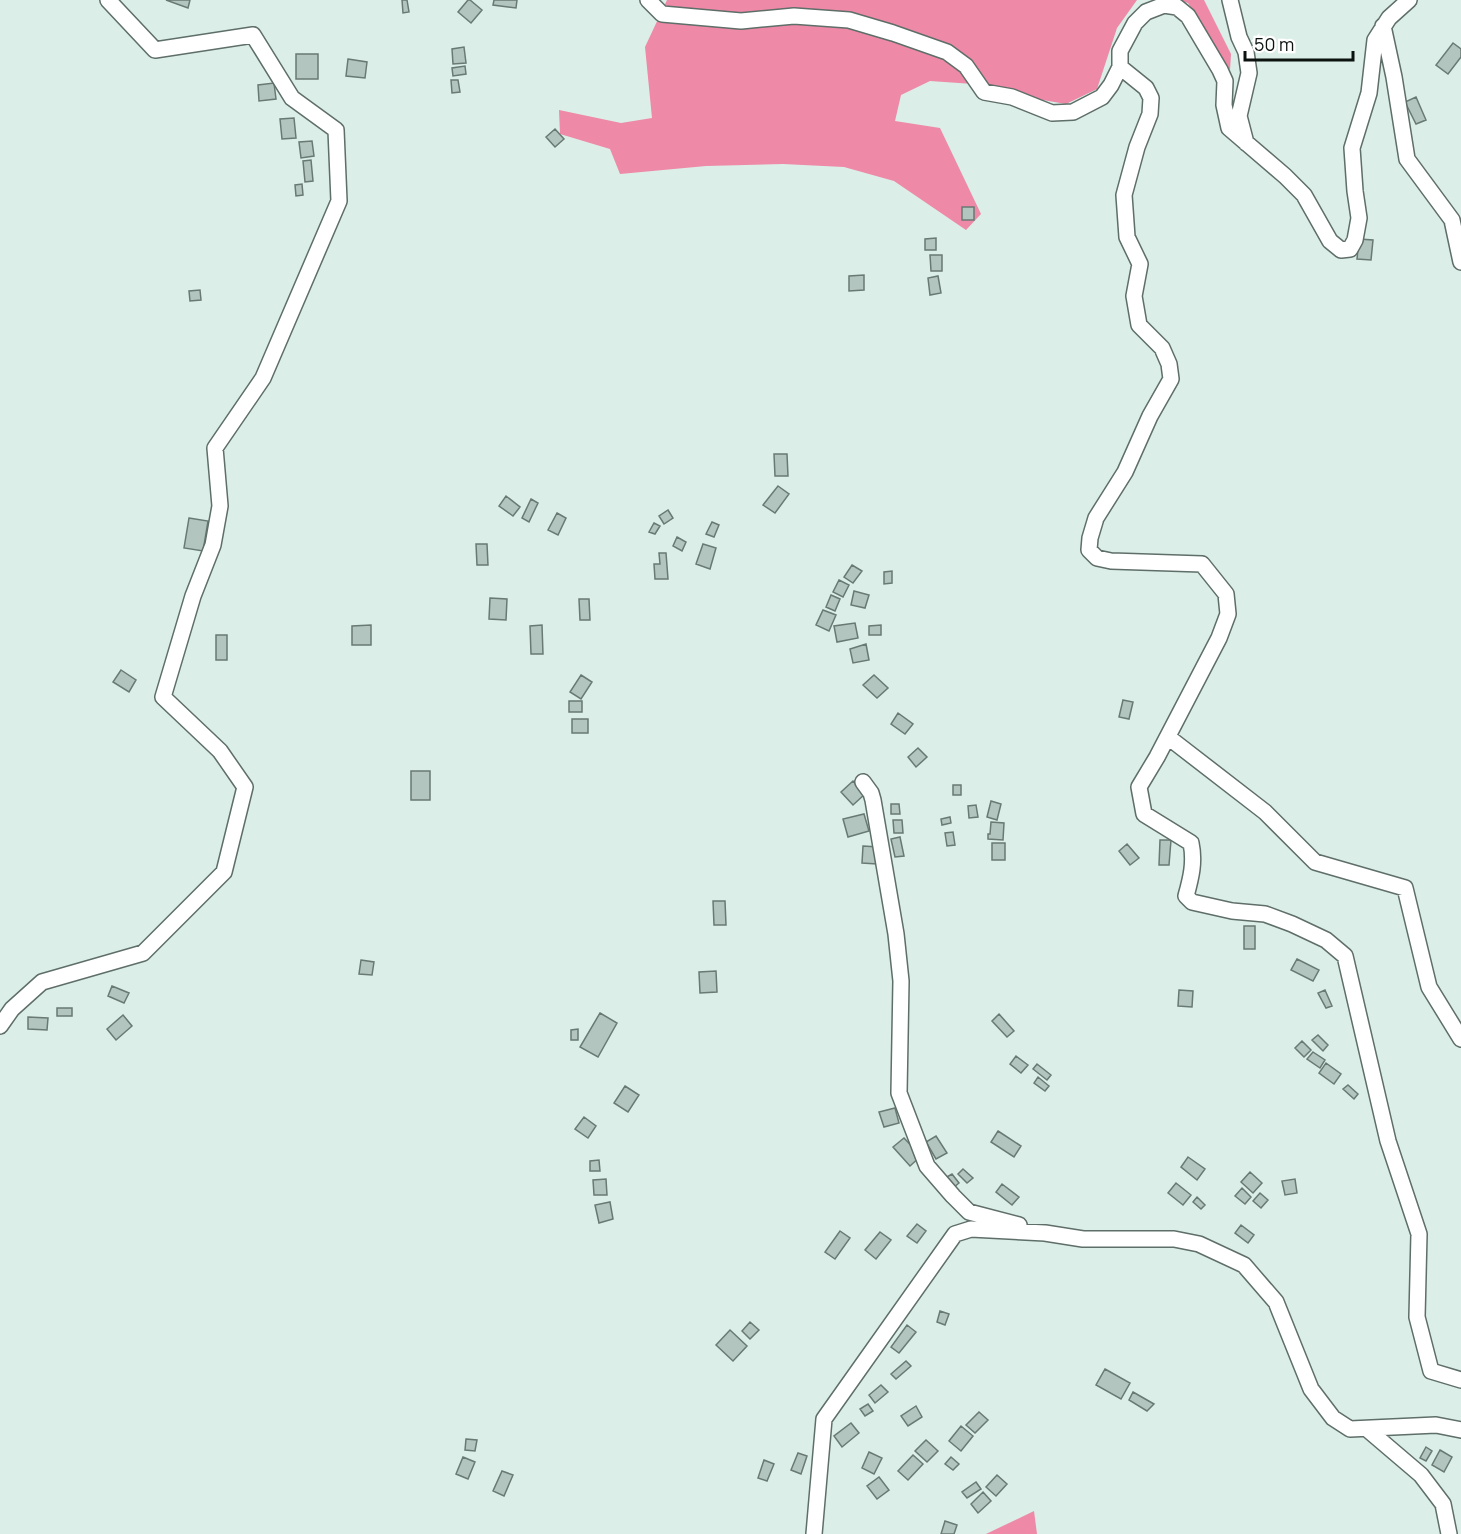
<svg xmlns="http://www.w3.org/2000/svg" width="1461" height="1534" font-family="Manrope,sans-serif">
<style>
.forest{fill:#ee89a8}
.building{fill:#b2c5be;stroke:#697a74;stroke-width:1.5}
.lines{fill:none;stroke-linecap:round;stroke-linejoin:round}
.minor-casing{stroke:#5e6e68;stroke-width:18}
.minor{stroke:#fff;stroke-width:15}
</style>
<rect width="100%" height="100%" fill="#dbeee7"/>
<path class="forest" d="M 667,0 L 1137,0 L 1117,28 L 1097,89 L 1066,104 L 1037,99 L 988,85 L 930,81 L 901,95 L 895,121 L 940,128 L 981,214 L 966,230 L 894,181 L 844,167 L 783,164 L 706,166 L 620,174 L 610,149 L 560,134 L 559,110 L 621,123 L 652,118 L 645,47 Z
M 1177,0 L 1204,0 L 1231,54 L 1230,70 L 1188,3 Z
M 1034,1511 L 1037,1534 L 986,1534 Z"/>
<path class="building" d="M 166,0 L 190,0 L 188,8 Z
M 402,0 L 407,0 L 409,12 L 403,13 Z
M 468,0 L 470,0 L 482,10 L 471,23 L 458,12 Z
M 494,0 L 517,0 L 516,8 L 493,5 Z
M 1453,43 L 1461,49 L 1461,57 L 1448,74 L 1436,65 Z
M 464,47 L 466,63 L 453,64 L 452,49 Z
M 296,54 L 318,54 L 318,79 L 296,79 Z
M 348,59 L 367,62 L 365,78 L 346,76 Z
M 465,66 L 466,74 L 453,76 L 452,68 Z
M 451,80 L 458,80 L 460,92 L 452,93 Z
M 274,83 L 276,99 L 259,101 L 258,85 Z
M 1416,97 L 1426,120 L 1416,124 L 1405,102 Z
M 294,118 L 296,138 L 282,139 L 280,119 Z
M 555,129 L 564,139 L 555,147 L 546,137 Z
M 312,141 L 314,156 L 301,158 L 299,142 Z
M 311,160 L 313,181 L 305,182 L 303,161 Z
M 302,184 L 303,195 L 296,196 L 295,185 Z
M 962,207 L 974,207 L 974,220 L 962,220 Z
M 936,238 L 936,250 L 925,250 L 925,239 Z
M 1359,239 L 1373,240 L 1371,260 L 1357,259 Z
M 930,255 L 942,255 L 942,271 L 931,271 Z
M 864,275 L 864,290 L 849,291 L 849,276 Z
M 938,276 L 941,293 L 930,295 L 928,278 Z
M 200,290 L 201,300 L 190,301 L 189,291 Z
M 774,454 L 787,454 L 788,476 L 775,476 Z
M 778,486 L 789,494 L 775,513 L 763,505 Z
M 506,496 L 520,507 L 513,516 L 499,506 Z
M 531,499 L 538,503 L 529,522 L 522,518 Z
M 668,510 L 673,518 L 664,524 L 659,516 Z
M 557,513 L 566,518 L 558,535 L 548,530 Z
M 189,518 L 208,521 L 203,551 L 184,548 Z
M 712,522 L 719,525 L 714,537 L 706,534 Z
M 654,523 L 660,526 L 655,534 L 649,532 Z
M 677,537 L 686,542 L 682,551 L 673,546 Z
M 476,544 L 487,544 L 488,565 L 477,565 Z
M 703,544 L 716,548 L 710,569 L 696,564 Z
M 659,553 L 666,553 L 668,579 L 655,579 L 654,564 L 660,564 Z
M 852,565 L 862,571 L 853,583 L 844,577 Z
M 892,571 L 892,583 L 884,584 L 884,572 Z
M 839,580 L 849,585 L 843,597 L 833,592 Z
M 854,591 L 869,595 L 865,608 L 851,605 Z
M 831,595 L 840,599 L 835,611 L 826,607 Z
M 490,598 L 507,599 L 506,620 L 489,619 Z
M 579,599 L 589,599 L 590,620 L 580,620 Z
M 823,610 L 836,615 L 829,631 L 816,625 Z
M 855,623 L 858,638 L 837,642 L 834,626 Z
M 371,625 L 371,645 L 352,645 L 352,626 Z
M 542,625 L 543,654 L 531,654 L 530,626 Z
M 881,625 L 881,635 L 869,635 L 869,626 Z
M 216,635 L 227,635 L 227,660 L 216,660 Z
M 866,644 L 869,660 L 853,663 L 850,649 Z
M 121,670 L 136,680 L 129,692 L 113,682 Z
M 581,675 L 592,682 L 581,699 L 570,692 Z
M 874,675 L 888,688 L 877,698 L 863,685 Z
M 1123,700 L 1133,702 L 1129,719 L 1119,717 Z
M 569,701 L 582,701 L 582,712 L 569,712 Z
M 898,713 L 913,724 L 905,734 L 891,724 Z
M 572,719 L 588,719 L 588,733 L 572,733 Z
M 918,748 L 927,757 L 916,767 L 908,757 Z
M 411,771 L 430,771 L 430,800 L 411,800 Z
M 853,781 L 865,794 L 853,805 L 841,792 Z
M 953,785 L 961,785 L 961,795 L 953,795 Z
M 991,801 L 1001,804 L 997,820 L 987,817 Z
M 891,804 L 899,804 L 900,814 L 891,814 Z
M 976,805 L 978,817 L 969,818 L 968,806 Z
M 864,814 L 869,831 L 848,837 L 843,819 Z
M 950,817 L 951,823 L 942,825 L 941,819 Z
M 893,820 L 902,820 L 903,833 L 894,833 Z
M 991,822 L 1004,823 L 1003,840 L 988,839 L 988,834 L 990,834 Z
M 953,832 L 955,845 L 947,846 L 945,833 Z
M 900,837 L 904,856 L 895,857 L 891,839 Z
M 1160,840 L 1171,840 L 1169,865 L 1159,865 Z
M 992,843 L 1005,843 L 1005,860 L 992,860 Z
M 1127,844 L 1139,858 L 1130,865 L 1119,851 Z
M 863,846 L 878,847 L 877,864 L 862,863 Z
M 713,901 L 725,901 L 726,925 L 714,925 Z
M 1244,926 L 1255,926 L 1255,949 L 1244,949 Z
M 1297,959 L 1319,970 L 1313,981 L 1291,970 Z
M 361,960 L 374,962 L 372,975 L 359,974 Z
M 716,971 L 717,992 L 700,993 L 699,972 Z
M 112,986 L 129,993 L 124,1003 L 108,996 Z
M 1179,990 L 1193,991 L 1192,1007 L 1178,1006 Z
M 1325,990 L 1332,1006 L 1326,1008 L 1318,993 Z
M 57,1008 L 72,1008 L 72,1016 L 57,1016 Z
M 600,1013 L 617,1023 L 598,1057 L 580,1047 Z
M 999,1014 L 1014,1031 L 1007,1037 L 992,1021 Z
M 123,1015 L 132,1026 L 116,1040 L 107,1029 Z
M 28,1017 L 48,1018 L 47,1030 L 28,1029 Z
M 578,1029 L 578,1040 L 571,1040 L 571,1030 Z
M 1318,1035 L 1328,1045 L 1323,1051 L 1312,1040 Z
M 1302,1041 L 1311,1050 L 1304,1057 L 1295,1048 Z
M 1313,1052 L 1325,1060 L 1320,1068 L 1307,1059 Z
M 1016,1056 L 1028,1065 L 1021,1073 L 1010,1064 Z
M 1326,1063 L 1341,1074 L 1334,1084 L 1319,1073 Z
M 1037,1064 L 1051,1075 L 1047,1080 L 1033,1069 Z
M 1038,1077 L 1049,1086 L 1045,1091 L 1034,1083 Z
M 1348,1085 L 1358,1094 L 1354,1099 L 1343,1089 Z
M 625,1086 L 639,1095 L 628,1112 L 614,1103 Z
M 895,1108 L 899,1123 L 884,1127 L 879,1112 Z
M 584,1117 L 596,1126 L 588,1138 L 575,1129 Z
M 998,1131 L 1021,1146 L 1014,1157 L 991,1142 Z
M 936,1136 L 947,1153 L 936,1159 L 926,1142 Z
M 904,1138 L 921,1156 L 910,1166 L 893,1147 Z
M 1188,1157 L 1205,1169 L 1197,1180 L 1181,1167 Z
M 599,1160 L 600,1171 L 590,1171 L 590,1161 Z
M 963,1169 L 973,1178 L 967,1183 L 958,1174 Z
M 1250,1172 L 1262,1183 L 1253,1193 L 1241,1182 Z
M 952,1174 L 959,1183 L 953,1188 L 945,1178 Z
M 606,1179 L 607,1195 L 594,1195 L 593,1180 Z
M 1295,1179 L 1297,1193 L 1285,1195 L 1282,1181 Z
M 1176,1183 L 1191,1195 L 1183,1205 L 1168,1193 Z
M 1002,1184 L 1019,1197 L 1012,1205 L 996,1192 Z
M 1242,1188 L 1251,1197 L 1245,1204 L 1235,1196 Z
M 1260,1193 L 1268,1200 L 1261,1208 L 1253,1201 Z
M 1197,1197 L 1205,1205 L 1201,1209 L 1193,1202 Z
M 610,1202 L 613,1219 L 599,1223 L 595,1205 Z
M 917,1224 L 926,1231 L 917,1243 L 907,1236 Z
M 1241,1225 L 1254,1235 L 1248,1243 L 1235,1233 Z
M 840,1231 L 850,1238 L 835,1259 L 825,1252 Z
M 880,1232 L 891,1240 L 876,1259 L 865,1250 Z
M 940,1311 L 949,1314 L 945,1325 L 937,1322 Z
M 750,1322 L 759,1330 L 750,1339 L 742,1331 Z
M 907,1325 L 916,1332 L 899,1353 L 891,1347 Z
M 730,1330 L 747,1346 L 733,1361 L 716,1345 Z
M 906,1361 L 911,1366 L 896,1379 L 891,1374 Z
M 1105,1369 L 1130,1383 L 1121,1399 L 1096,1385 Z
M 881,1385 L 888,1392 L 875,1403 L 869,1395 Z
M 1133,1392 L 1154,1404 L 1147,1411 L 1129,1400 Z
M 868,1404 L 873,1411 L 865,1416 L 860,1409 Z
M 916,1406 L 922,1417 L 908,1426 L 901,1416 Z
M 979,1412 L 988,1420 L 975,1433 L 966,1425 Z
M 851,1423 L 859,1433 L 842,1447 L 834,1436 Z
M 961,1426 L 973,1436 L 961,1451 L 949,1441 Z
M 466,1439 L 477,1440 L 475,1451 L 465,1450 Z
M 926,1440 L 938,1451 L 927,1462 L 915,1451 Z
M 1426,1447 L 1432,1451 L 1426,1461 L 1420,1458 Z
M 1440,1450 L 1452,1457 L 1444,1472 L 1432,1465 Z
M 869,1452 L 882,1458 L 874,1474 L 862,1468 Z
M 798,1453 L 807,1456 L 801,1474 L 791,1470 Z
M 913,1455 L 923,1464 L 908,1480 L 898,1471 Z
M 463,1457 L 475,1462 L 468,1479 L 456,1474 Z
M 951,1457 L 959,1464 L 953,1470 L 945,1464 Z
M 764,1460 L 774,1464 L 767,1481 L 758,1478 Z
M 502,1471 L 513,1475 L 504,1496 L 493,1491 Z
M 997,1475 L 1007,1484 L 996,1496 L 986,1487 Z
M 879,1477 L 889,1490 L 877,1499 L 867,1486 Z
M 976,1482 L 981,1489 L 967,1498 L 962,1492 Z
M 983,1492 L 991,1501 L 978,1513 L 971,1504 Z
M 945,1521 L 957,1525 L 954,1534 L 941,1534 Z"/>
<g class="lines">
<defs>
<path id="minor" d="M 648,0 L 662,14 L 741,21 L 794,16 L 849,20 L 893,33 L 947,52 L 966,66 L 984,92 L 1012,97 L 1052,113 L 1073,112 L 1102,97 L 1111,85 L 1120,67 L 1120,51 L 1135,23 L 1146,12 L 1164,5 L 1177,7 L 1188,16 L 1220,70 L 1225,81 L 1224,105 L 1229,128 L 1285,176 L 1304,195 L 1330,241 L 1341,250 L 1350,249 L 1355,240 L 1359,218 L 1355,191 L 1352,148 L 1369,93 L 1375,40 L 1389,18 L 1409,0
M 1230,0 L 1239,37 L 1246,52 L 1249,73 L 1239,116 L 1246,143
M 1383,26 L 1394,77 L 1407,159 L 1452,220 L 1461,262
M 1120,67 L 1146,88 L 1151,98 L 1150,114 L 1137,147 L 1124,195 L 1127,237 L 1140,264 L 1134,296 L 1139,325 L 1162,348 L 1169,364 L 1171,379 L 1150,416 L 1125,472 L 1096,518 L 1090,538 L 1089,550 L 1097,558 L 1111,561 L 1202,564 L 1226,594 L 1228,614 L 1219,638 L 1157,757 L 1139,787 L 1144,814 L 1191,843 C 1195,862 1191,878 1186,896 L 1192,902 L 1232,911 L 1265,914 L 1292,924 L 1326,940 L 1345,956 L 1388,1141 L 1419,1234 L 1417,1317 L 1431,1371 L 1461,1380
M 1168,737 L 1265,812 L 1315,862 L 1405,888 L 1429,987 L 1461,1039
M 863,782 L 871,793 L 873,800 L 896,934 L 901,981 L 899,1093 L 927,1166 L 953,1196 L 969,1212 L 1019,1225
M 0,1026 L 12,1009 L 42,982 L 143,953 L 224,872 L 245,787 L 220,751 L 163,697 L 193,596 L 213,545 L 220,506 L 215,448 L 263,378 L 339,201 L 336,130 L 292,98 L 253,35 L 155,50 L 108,0
M 1367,1429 L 1421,1475 L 1443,1504 L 1449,1534
M 814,1534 L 824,1419 L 955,1234 L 971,1229 L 1045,1233 L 1083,1239 L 1174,1239 L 1199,1244 L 1244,1265 L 1276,1302 L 1311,1389 L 1333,1418 L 1350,1429 L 1436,1425 L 1461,1430"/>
</defs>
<use href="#minor" class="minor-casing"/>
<use href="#minor" class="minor"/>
</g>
<path d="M1245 51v9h108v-9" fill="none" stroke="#0b120f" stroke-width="3"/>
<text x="1254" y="51" font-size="18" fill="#0b120f" stroke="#ffffff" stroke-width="4.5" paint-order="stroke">50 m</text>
</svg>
